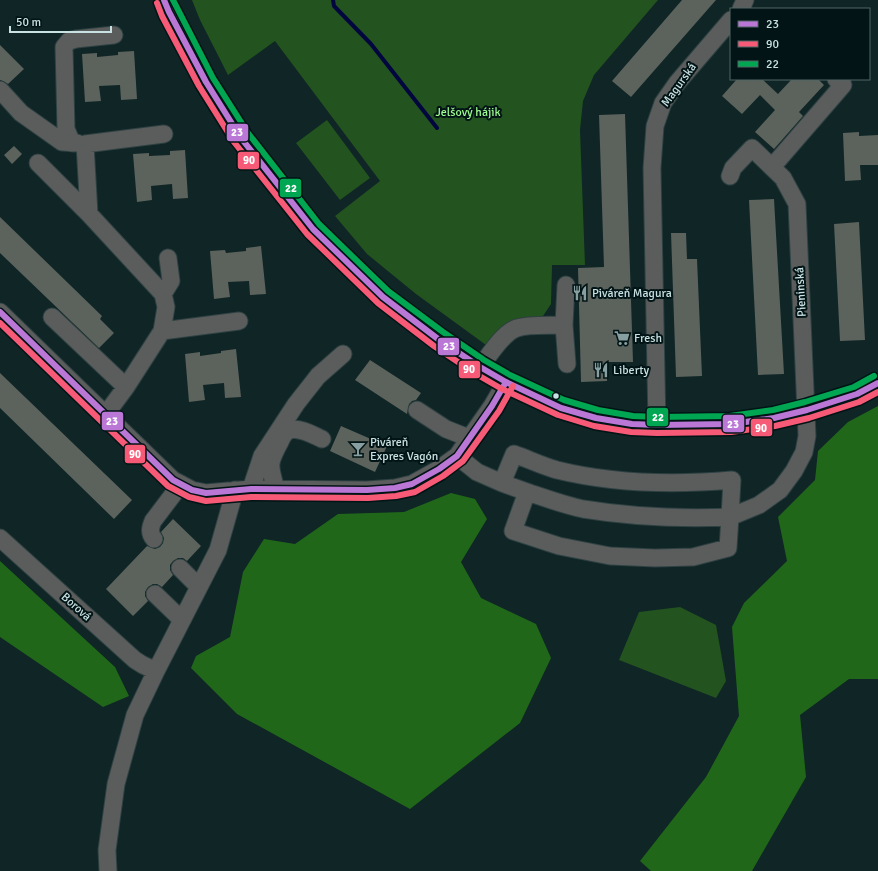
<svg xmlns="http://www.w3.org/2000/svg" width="878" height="871" font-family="Signika,sans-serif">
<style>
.green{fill:#23531f}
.forest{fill:#216719}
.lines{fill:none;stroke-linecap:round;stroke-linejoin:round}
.stream{stroke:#01063e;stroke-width:4}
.building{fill:#5c625c}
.minor-casing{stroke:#2e4142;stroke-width:19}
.minor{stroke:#5b5c5c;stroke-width:17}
.bus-1-casing{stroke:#021415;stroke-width:9}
.bus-2-casing{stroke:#021415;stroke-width:9}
.bus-3-casing{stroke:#021415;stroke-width:9}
.bus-1{stroke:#ba77d6;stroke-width:6}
.bus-2{stroke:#f75a77;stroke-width:6}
.bus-3{stroke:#00a651;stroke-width:6}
.bus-dot{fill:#c8e1e2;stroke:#021415;stroke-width:1.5}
.labels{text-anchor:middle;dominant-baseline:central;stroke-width:4;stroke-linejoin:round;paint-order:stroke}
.street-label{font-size:12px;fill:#c8e1e2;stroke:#021415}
.park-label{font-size:12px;fill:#9efe8f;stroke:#021415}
.poi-label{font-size:12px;fill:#c8e1e2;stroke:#021415;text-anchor:start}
.line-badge{stroke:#021415;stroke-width:1.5}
.badge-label{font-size:11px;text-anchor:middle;font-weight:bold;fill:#fff}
</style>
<rect width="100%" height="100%" fill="#0f2526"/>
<path class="green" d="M 192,0 L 658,0 L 594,75 L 583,101 L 580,130 L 585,265 L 552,265 L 551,304 L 541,319 L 486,345 L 416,294 L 367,254 L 335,216 L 380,181 L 275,41 L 228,75 L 200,20 Z
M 327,120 L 370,178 L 340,200 L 296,143 Z
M 680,607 L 716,625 L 726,681 L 716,698 L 619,660 L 639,612 Z"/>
<path class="forest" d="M 878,406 L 878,679 L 849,679 L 800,715 L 806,777 L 752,871 L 651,871 L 640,861 L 706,777 L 739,716 L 732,627 L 744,603 L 787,561 L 778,517 L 815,480 L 818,451 L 848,422 Z
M 451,493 L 475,499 L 487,519 L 461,562 L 481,598 L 536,624 L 551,658 L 520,723 L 410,809 L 237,714 L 191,668 L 196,656 L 230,637 L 243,572 L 264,539 L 295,544 L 338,514 L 404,512 Z
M 0,561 L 115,667 L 129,696 L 103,707 L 0,637 Z"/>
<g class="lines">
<path class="stream" d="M 333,0 L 334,6 L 371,44 L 437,128"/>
</g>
<path class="building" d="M 682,0 L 716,0 L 631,97 L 612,81 Z
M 0,45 L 24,69 L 8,84 L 3,81 L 0,80 Z
M 134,51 L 137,99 L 121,100 L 120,85 L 99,86 L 101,101 L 85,102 L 82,54 L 97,53 L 97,57 L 118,55 L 118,52 Z
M 737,79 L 762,79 L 778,94 L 792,79 L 818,79 L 824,85 L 799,112 L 803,116 L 774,149 L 755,132 L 775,110 L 760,95 L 742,114 L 722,96 Z
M 625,114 L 633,362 L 607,362 L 607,381 L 581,382 L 578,268 L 604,267 L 599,115 Z
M 859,132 L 859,136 L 878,135 L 878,165 L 860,165 L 861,180 L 845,181 L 843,133 Z
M 14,146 L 22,154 L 12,164 L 4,155 Z
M 185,150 L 188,198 L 173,199 L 172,184 L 151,186 L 152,200 L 137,202 L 133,154 L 149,153 L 149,156 L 170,155 L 170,151 Z
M 774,199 L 784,374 L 758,375 L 749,200 Z
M 0,217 L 102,316 L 100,319 L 114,333 L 99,348 L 0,253 Z
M 859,222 L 865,340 L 840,341 L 834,224 Z
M 671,233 L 686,233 L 687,259 L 697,259 L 702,376 L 676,377 Z
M 261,246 L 266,294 L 250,295 L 249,281 L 228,282 L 230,297 L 214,299 L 210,251 L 225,250 L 226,253 L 246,251 L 246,248 Z
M 236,349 L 241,397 L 225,398 L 224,383 L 203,385 L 205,400 L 189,402 L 185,354 L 200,352 L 200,356 L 221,353 L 221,351 Z
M 370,360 L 421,393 L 416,400 L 412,401 L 409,404 L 407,414 L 355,380 Z
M 0,373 L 132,500 L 114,519 L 0,408 Z
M 341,426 L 387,446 L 375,472 L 330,451 Z
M 173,519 L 201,546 L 187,561 L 183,558 L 178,558 L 173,561 L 170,565 L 170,570 L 173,575 L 162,587 L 157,584 L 153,584 L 148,587 L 145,592 L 145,596 L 148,601 L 133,616 L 106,589 L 147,546 L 155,549 L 160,547 L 163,543 L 164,538 L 161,532 Z"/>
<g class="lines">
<defs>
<path id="minor" d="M 164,0 L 169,12 L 206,82 L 241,138 L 313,229 L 383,297 L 438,339 L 480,367 L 506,382 L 561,408 L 596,418 L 632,424 L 657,425 L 731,424 L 774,418 L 807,410 L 857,394 L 878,383
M 741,9 L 745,0
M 0,90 L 21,113 L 62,142 L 77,143
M 72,143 L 66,129 L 64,47 L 69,41 L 76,39 L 114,35
M 38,163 L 89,214 L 163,294 L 166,307 L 162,331
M 772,167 L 843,85 L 836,79
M 89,214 L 85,144 L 164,134
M 163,294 L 171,281 L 168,258
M 0,312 L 173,480 L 192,490 L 206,493 L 251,489 L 367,490 L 395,488 L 412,484 L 439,469 L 457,456 L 492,406 L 506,382
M 52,317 L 126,387
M 564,325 L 566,285
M 480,367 C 489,356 503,332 517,328 C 531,324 549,326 564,325 L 567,364
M 417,410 L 446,429 L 469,438
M 106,414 L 126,387 L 162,331 L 239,321
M 657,425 L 652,168 L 655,126 L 663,103 L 677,83 L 731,20
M 457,456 L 477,472 L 502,483 L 514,454 C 528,459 543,466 557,470 C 614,484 674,485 732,480 L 730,517 L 759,505 L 780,490 L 794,471 L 804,452 L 807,436 L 797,204 L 783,178 L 752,148 L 733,168 L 730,176
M 502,483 L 527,492 L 513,531 L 559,546 L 610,556 L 655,558 L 693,557 L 728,548 L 730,517 C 680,519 632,517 583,509 C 564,505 545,498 527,492
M 251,489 L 262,456 L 296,404 L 318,376 L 343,354
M 276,489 C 269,465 268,464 280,442 C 282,437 284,432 290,430 C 300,427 313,435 322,439
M 0,538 L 135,660 L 143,665 L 156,671
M 154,539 C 149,533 150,528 153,521 L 181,484
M 180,568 L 199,587
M 155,594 L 182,620
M 108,871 L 107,850 L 116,784 L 135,715 L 156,671 L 218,550 L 235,490"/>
</defs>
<use href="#minor" class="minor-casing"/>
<use href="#minor" class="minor"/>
<defs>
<path id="bus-1" d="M 164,0 L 169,12 L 206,82 L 241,138 L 313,229 L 383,297 L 438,339 L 480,367 L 506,382 L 561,408 L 596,418 L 632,424 L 657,425 L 731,424 L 774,418 L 807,410 L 857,394 L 878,383
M 0,312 L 173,480 L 192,490 L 206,493 L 251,489 L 367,490 L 395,488 L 412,484 L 439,469 L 457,456 L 492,406 L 506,382"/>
<path id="bus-2" d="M 157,3 L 162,16 L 199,86 L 234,142 L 307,234 L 378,303 L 434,346 L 476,374 L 502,389 L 558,415 L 594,426 L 631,432 L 657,433 L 731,432 L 775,426 L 809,418 L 859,402 L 878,392
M 0,323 L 168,486 L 189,497 L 206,501 L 251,497 L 368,498 L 396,496 L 415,492 L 443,476 L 463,461 L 499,411 L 513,386"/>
<path id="bus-3" d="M 173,0 L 213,78 L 248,133 L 319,224 L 388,291 L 443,332 L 484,360 L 510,375 L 564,400 L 598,410 L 633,416 L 657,417 L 730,416 L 773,410 L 805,402 L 854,387 L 874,376"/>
</defs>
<use href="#bus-1" class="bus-1-casing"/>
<use href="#bus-2" class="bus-2-casing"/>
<use href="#bus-3" class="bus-3-casing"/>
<use href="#bus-1" class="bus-1"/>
<use href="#bus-2" class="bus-2"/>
<use href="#bus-3" class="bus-3"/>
</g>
<defs>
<symbol id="restaurant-bare" viewBox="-9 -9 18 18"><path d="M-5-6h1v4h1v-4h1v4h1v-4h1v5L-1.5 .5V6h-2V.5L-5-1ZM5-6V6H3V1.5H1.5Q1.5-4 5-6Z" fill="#879fa0" stroke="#021415" stroke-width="2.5" paint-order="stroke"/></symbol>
<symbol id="supermarket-bare" viewBox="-9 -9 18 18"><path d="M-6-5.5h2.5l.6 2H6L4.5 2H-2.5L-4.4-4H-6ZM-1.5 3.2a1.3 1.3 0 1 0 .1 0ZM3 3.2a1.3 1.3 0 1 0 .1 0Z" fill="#879fa0" stroke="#021415" stroke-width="2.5" paint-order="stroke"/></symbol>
<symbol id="bar-bare" viewBox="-9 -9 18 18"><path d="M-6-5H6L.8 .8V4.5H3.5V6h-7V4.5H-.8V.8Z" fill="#879fa0" stroke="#021415" stroke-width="2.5" paint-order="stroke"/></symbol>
</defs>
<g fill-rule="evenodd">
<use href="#restaurant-bare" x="569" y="282" width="22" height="22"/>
<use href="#supermarket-bare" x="611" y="327" width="22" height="22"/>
<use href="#restaurant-bare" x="590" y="359" width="22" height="22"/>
<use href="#bar-bare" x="347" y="438" width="22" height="22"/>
</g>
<circle class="bus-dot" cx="556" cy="396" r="3.5"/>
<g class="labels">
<g class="street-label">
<text transform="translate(679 85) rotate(-54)">Magurská</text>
<text transform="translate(801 292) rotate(-93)">Pieninská</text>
<text transform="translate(76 607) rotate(42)">Borová</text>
</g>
<g class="park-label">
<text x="468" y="112">Jelšový hájik</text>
</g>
<g class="poi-label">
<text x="592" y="293">Piváreň Magura</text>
<text x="634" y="338">Fresh</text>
<text x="613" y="370">Liberty</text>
<text x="370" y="442">Piváreň<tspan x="370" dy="14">Expres Vagón</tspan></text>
</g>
</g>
<g class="line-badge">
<rect x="226" y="123" width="23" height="19" rx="4" fill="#ba77d6"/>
<rect x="237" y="151" width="23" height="19" rx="4" fill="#f75a77"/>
<rect x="279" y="178" width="23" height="20" rx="4" fill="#00a651"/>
<rect x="437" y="337" width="23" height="19" rx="4" fill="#ba77d6"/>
<rect x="458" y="360" width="23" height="19" rx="4" fill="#f75a77"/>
<rect x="646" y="407" width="23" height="20" rx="4" fill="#00a651"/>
<rect x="101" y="411" width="23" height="20" rx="4" fill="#ba77d6"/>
<rect x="722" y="414" width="23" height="19" rx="4" fill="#ba77d6"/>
<rect x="750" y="418" width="23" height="19" rx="4" fill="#f75a77"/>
<rect x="124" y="444" width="22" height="20" rx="4" fill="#f75a77"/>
</g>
<g class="badge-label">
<text x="237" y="136">23</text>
<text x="249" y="164">90</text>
<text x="291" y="192">22</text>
<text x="449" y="350">23</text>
<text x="469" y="373">90</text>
<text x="658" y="421">22</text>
<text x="112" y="425">23</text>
<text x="733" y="428">23</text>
<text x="761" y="432">90</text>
<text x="135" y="458">90</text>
</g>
<rect x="730" y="8" width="140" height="72" fill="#021415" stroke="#516667"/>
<rect x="738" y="21" width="20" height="6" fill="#ba77d6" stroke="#516667"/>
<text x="766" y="28" font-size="12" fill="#c8e1e2">23</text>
<rect x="738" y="41" width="20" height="6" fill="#f75a77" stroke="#516667"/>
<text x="766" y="48" font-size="12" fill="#c8e1e2">90</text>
<rect x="738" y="61" width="20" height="6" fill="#00a651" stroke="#516667"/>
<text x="766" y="68" font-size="12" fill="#c8e1e2">22</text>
<path d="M10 26v6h101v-6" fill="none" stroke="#c8e1e2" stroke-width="2"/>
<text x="16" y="26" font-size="12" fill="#c8e1e2" stroke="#021415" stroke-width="3" paint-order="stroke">50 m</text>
</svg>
